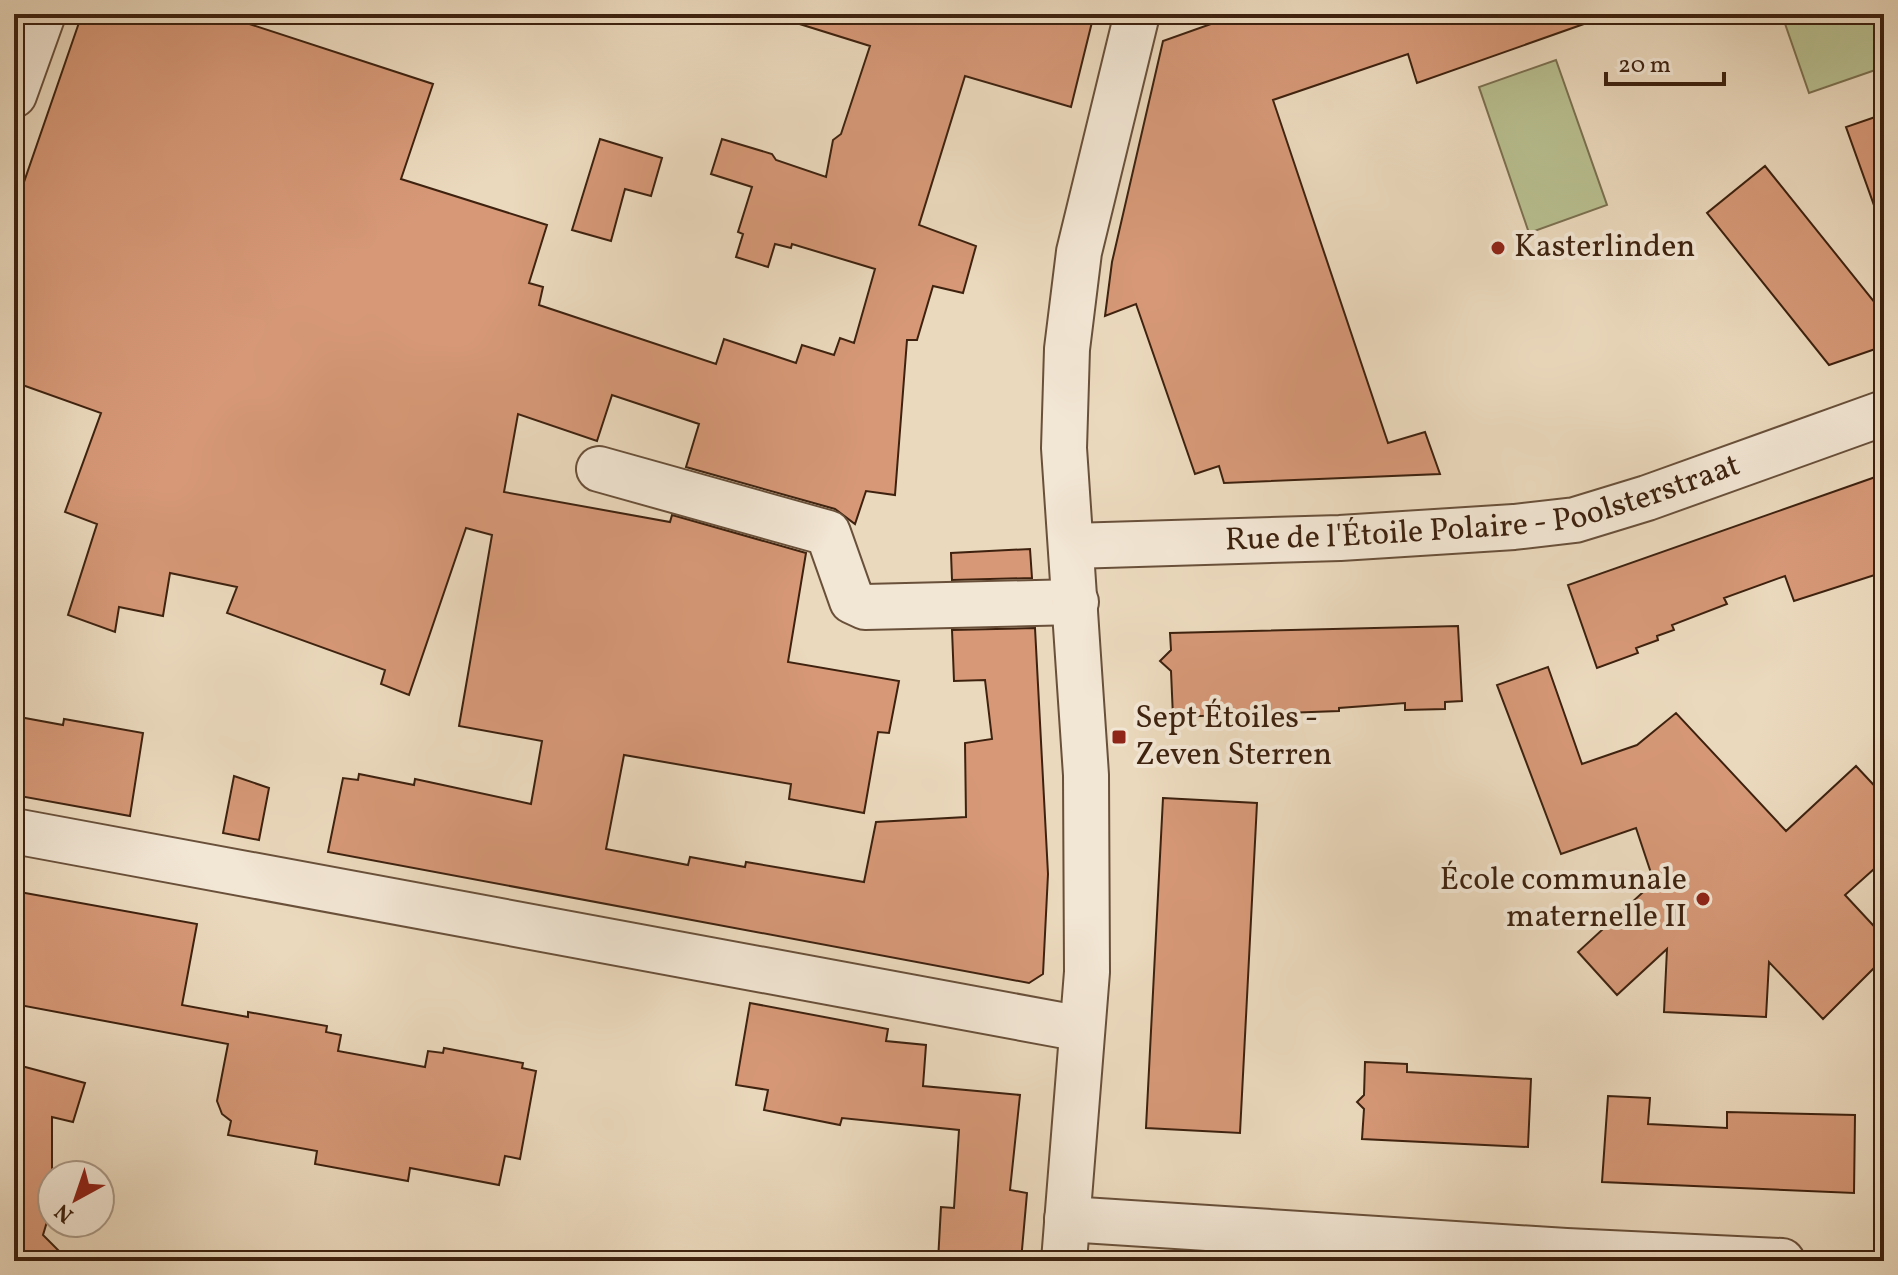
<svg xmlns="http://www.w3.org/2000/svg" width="1898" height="1275" font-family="Vollkorn,serif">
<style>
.green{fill:#b8bf90;stroke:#7b7050;stroke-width:2}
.building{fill:#d69877;stroke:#3e220f;stroke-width:2}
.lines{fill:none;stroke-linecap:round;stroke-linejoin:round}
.minor-casing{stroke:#69503a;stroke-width:48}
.minor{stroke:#f2e6d4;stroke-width:44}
.poi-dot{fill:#8f2418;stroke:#f2e6d4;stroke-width:3}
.labels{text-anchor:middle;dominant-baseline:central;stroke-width:8;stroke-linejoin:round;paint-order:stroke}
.poi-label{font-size:32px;fill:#3e220f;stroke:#f2e6d4;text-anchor:start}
.street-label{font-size:32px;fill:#3e220f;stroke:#f2e6d4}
</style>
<rect width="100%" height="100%" fill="#ebd9bd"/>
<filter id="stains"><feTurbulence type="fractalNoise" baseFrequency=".0025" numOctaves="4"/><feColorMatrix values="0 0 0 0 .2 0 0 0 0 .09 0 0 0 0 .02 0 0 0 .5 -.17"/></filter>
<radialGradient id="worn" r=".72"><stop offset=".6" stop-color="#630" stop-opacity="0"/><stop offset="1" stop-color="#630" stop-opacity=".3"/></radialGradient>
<path class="green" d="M 1884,14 L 1884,67 L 1809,93 L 1782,15 Z
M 1556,60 L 1607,205 L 1529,233 L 1479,87 Z"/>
<path class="building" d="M 82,14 L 219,14 L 433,84 L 401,179 L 547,225 L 529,283 L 543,287 L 539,305 L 716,364 L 724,339 L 796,363 L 802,345 L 834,355 L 840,338 L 854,343 L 875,269 L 792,244 L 791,248 L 775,244 L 768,267 L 736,257 L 743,234 L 738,232 L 752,187 L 711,174 L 722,139 L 772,154 L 776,160 L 826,177 L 833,140 L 841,134 L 870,46 L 790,21 L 792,14 L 1094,14 L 1071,107 L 965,76 L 919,225 L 976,246 L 963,293 L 933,286 L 917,340 L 907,340 L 895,495 L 866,491 L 855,524 L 835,509 L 686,467 L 699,424 L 612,395 L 597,441 L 518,414 L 504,492 L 670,522 L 672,515 L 806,553 L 788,662 L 899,681 L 889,733 L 878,732 L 864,813 L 789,799 L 791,784 L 624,755 L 606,849 L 688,865 L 690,857 L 745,867 L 746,862 L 864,882 L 876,822 L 966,817 L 965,743 L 992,739 L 985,680 L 954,681 L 952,630 L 1035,628 L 1048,874 L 1043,974 L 1029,983 L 328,852 L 343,778 L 358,780 L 359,774 L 414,785 L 415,779 L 531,804 L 542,741 L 459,726 L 492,535 L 466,528 L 409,695 L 381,684 L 385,670 L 227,613 L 237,587 L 170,573 L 163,616 L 119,607 L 115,632 L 68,615 L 97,524 L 65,512 L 101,413 L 14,382 L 14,211 Z
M 1239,14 L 1597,14 L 1598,19 L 1417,83 L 1408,54 L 1273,100 L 1388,443 L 1425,432 L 1440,474 L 1224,483 L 1219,466 L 1195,474 L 1136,304 L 1105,316 L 1112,262 L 1163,41 Z
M 1884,114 L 1884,221 L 1880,222 L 1846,127 Z
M 600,139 L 662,158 L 651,196 L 625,189 L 611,241 L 572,230 Z
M 1765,166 L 1884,314 L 1884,346 L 1829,365 L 1707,213 Z
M 1884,474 L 1884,572 L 1794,601 L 1785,576 L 1724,598 L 1727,604 L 1672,625 L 1674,630 L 1657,636 L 1658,640 L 1636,648 L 1638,653 L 1597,668 L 1568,585 Z
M 1030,549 L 1032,578 L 952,580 L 951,553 Z
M 1458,626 L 1462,701 L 1445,702 L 1445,709 L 1405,710 L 1405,703 L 1339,708 L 1339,711 L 1173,717 L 1171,671 L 1160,661 L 1171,650 L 1170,633 Z
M 1548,667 L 1582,764 L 1637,745 L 1676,713 L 1786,831 L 1856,766 L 1884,796 L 1884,860 L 1845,895 L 1884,937 L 1884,958 L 1823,1019 L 1769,962 L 1766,1017 L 1664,1012 L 1667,949 L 1617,995 L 1578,952 L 1654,882 L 1636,828 L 1561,854 L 1497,685 Z
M 14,716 L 63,725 L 64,719 L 143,733 L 130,816 L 14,795 Z
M 234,776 L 269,788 L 259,840 L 223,833 Z
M 1163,798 L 1257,803 L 1240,1133 L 1146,1128 Z
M 14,891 L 197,924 L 182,1005 L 248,1017 L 248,1012 L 327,1026 L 326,1032 L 341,1035 L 338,1051 L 425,1067 L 428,1051 L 443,1053 L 444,1048 L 523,1063 L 522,1068 L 536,1071 L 520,1159 L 505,1156 L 499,1185 L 410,1168 L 408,1181 L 315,1164 L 317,1151 L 228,1135 L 231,1121 L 222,1114 L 217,1101 L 228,1044 L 14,1004 Z
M 750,1003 L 888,1029 L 886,1041 L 926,1045 L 923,1086 L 1020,1095 L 1010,1190 L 1027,1193 L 1021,1261 L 938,1261 L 941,1207 L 954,1208 L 959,1130 L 842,1118 L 840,1125 L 764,1110 L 768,1090 L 736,1085 Z
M 1365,1062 L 1407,1064 L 1407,1072 L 1531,1079 L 1528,1147 L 1362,1139 L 1364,1109 L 1357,1102 L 1364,1095 Z
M 14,1064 L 85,1083 L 73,1122 L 52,1117 L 52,1205 L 43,1235 L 69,1261 L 14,1261 Z
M 1608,1096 L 1650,1098 L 1648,1124 L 1727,1128 L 1727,1112 L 1855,1115 L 1854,1193 L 1602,1182 Z"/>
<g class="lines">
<defs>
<g id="minor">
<path d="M 14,95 L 43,14"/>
<path d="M 599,469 L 828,533 L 852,601 L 865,607 L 1076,602"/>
<path id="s1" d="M 1071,546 L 1340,538 L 1514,527 L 1575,520 L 1647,498 L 1884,413"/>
<path d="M 14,831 L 1082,1029"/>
<path d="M 1067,1219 L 1566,1251 L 1782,1261"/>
<path d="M 1064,1261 L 1087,972 L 1086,775 L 1064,448 L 1067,349 L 1079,252 L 1137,14"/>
</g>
</defs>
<use href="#minor" class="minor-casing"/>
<use href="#minor" class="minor"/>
</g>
<g class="poi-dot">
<circle cx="1498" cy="248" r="8"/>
<rect x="1111" y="729" width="16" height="16" rx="4"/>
<circle cx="1703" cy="899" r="8"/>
</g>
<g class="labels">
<g class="poi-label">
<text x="1514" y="248">Kasterlinden</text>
<text x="1135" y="719">Sept Étoiles -<tspan x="1135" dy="37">Zeven Sterren</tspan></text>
<text x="1687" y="881" text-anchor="end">École communale<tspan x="1687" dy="37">maternelle II</tspan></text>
</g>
<g class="street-label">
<text stroke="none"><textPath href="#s1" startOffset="416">Rue de l'Étoile Polaire - Poolsterstraat</textPath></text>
</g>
</g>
<rect width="1898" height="1275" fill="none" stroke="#ebd9bd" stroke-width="48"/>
<rect x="16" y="16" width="1866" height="1243" fill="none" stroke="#3e220f" stroke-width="4"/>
<rect x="24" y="24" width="1850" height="1227" fill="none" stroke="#3e220f" stroke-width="2"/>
<g transform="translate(76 1199) rotate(220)"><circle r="38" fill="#f2e6d4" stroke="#aa9885" stroke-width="2"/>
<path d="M0-6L14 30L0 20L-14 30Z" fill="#8f2418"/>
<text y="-12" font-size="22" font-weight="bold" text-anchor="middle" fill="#3e220f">N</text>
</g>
<path d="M1606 72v12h118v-12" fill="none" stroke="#3e220f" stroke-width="4"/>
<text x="1618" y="72" font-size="24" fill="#3e220f" stroke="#f2e6d4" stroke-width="6" paint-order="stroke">20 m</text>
<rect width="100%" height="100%" filter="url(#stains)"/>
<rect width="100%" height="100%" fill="url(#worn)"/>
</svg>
